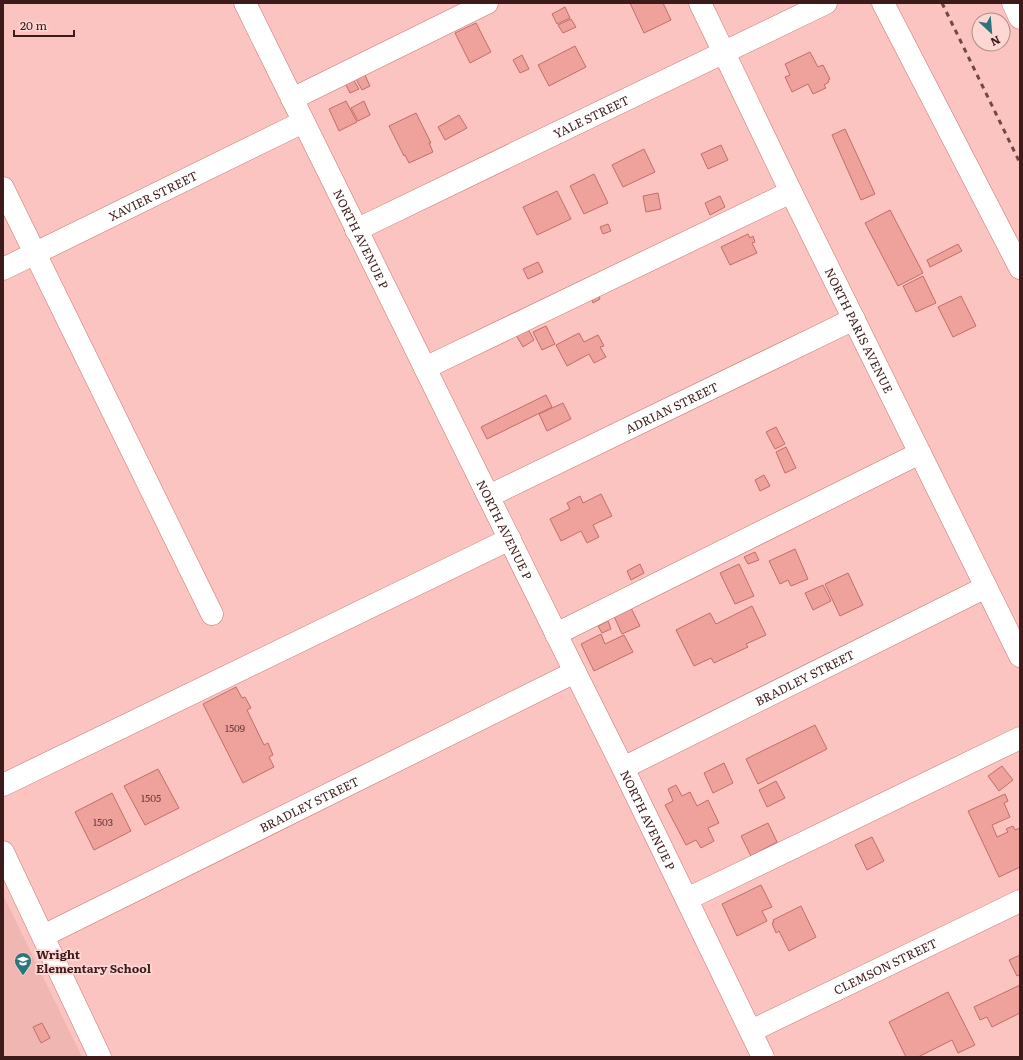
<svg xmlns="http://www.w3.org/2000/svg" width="1023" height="1060" font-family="Literata,serif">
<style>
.built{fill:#f0b6b1}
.building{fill:#efa19b;stroke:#c06e69}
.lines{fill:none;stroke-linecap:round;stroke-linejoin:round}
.minor-casing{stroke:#c77570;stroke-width:23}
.minor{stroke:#fff;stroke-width:22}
.rail{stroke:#6f4846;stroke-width:3;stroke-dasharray:5 5;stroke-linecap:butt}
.labels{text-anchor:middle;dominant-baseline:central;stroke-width:3.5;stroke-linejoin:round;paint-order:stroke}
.number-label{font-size:10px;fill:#693c3a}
.street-label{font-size:12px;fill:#3c1b1a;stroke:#fcd7d3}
.poi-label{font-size:12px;font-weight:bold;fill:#3c1b1a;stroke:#fcd7d3;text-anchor:start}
</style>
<rect width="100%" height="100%" fill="#fbc4c0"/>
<path class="built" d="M 3,895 L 82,1057 L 3,1057 Z"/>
<path class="building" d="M 630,3 L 663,3 L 671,20 L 644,33 Z
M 565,7 L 570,18 L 557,24 L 552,14 Z
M 571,19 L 576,27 L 563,33 L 558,25 Z
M 476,23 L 491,52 L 470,63 L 455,33 Z
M 575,46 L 586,67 L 549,86 L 538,65 Z
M 810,52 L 818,67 L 823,65 L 830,79 L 828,80 L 829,82 L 824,85 L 826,88 L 813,94 L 808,84 L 792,92 L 785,77 L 790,75 L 785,64 Z
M 522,55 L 529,69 L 520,73 L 513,60 Z
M 364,73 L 370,86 L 362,90 L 355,77 Z
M 353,79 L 359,89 L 350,93 L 345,83 Z
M 346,101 L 357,122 L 339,131 L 329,109 Z
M 364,101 L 370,115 L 358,121 L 351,108 Z
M 416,113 L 431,143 L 429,143 L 433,152 L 409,163 L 405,155 L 404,156 L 389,126 Z
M 459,115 L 467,128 L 445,140 L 438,127 Z
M 845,129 L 875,194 L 861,200 L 832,135 Z
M 721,145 L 728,160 L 708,169 L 701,154 Z
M 644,149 L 655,172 L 623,187 L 612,165 Z
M 594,174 L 608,203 L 584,214 L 570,186 Z
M 557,191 L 571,219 L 537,235 L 523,207 Z
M 658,193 L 661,209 L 646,212 L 643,196 Z
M 720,196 L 725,207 L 710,215 L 705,203 Z
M 890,210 L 923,273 L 898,286 L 865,223 Z
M 608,224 L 611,231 L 603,234 L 600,227 Z
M 748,234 L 750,238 L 753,236 L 755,242 L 752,243 L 757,253 L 730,265 L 721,247 Z
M 958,244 L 962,251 L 930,267 L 927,260 Z
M 538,262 L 543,272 L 528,279 L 523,269 Z
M 923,276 L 936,303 L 916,312 L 903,286 Z
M 597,291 L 600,299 L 593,303 L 590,295 Z
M 961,296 L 976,326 L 953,337 L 938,307 Z
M 546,326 L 555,344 L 542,350 L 533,332 Z
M 528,329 L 534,340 L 523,347 L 516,335 Z
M 579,333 L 584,342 L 598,335 L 604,346 L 600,347 L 606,357 L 594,363 L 589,354 L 567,366 L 556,345 Z
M 546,395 L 552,407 L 487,439 L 481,427 Z
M 563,403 L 571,419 L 547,431 L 539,414 Z
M 776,427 L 785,444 L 775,449 L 766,432 Z
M 786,447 L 796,468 L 785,473 L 776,452 Z
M 764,475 L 770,486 L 760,491 L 755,480 Z
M 601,494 L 612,516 L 593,525 L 599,537 L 587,543 L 581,531 L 561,541 L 550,519 L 570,509 L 567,503 L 580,496 L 583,503 Z
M 795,549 L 808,579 L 791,586 L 788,580 L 780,584 L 769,561 Z
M 755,552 L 759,560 L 748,564 L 744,557 Z
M 640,564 L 644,573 L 631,580 L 627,571 Z
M 739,564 L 754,596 L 735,604 L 720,573 Z
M 848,573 L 863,605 L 840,616 L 825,584 Z
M 823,585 L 831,601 L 813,610 L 805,593 Z
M 630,606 L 640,626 L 622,634 L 613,614 Z
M 752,606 L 766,635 L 746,644 L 748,647 L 714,663 L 711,658 L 694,666 L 676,630 L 710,613 L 716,624 Z
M 608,621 L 611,629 L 602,633 L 598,626 Z
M 601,634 L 605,644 L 624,635 L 633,652 L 594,671 L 581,644 Z
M 236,687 L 242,698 L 245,697 L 251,708 L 247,710 L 264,745 L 268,743 L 273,755 L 269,757 L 274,767 L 243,783 L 203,704 Z
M 815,725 L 827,749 L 758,784 L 746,759 Z
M 724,763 L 733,783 L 713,793 L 704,773 Z
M 1002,766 L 1013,780 L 999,791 L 988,776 Z
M 158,769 L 179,808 L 145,825 L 124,786 Z
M 776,781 L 785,798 L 767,807 L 759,790 Z
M 676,785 L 682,796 L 690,792 L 697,806 L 708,800 L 719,823 L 708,828 L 714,841 L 701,848 L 696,840 L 686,845 L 665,805 L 673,801 L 668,789 Z
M 112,793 L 131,831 L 94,850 L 75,812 Z
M 1005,794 L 1008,801 L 1004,803 L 1010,817 L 992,825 L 997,837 L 1008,832 L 1006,829 L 1013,826 L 1015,830 L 1020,828 L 1020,867 L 999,877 L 968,811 Z
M 768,823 L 777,842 L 751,856 L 741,836 Z
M 872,837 L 884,861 L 867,870 L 855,845 Z
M 761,885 L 772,907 L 762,911 L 767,921 L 737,936 L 722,904 Z
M 801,906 L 816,937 L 789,951 L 779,931 L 776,933 L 772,923 L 774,922 L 773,920 Z
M 1020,955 L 1020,975 L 1017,976 L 1009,960 Z
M 1020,985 L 1020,1013 L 992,1027 L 987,1017 L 980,1020 L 974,1007 Z
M 948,992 L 975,1045 L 958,1053 L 952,1040 L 918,1057 L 906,1057 L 889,1022 Z
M 42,1023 L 50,1038 L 41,1043 L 33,1027 Z"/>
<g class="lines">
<defs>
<g id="minor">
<path id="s1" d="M 245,3 L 575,672 L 623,768 L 763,1057"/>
<path id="s2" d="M 700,3 L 791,192 L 1020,656"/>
<path d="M 883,3 L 1020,268"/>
<path d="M 1013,3 L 1020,18"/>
<path d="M 292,99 L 487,3"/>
<path d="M 3,188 L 212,614"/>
<path id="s3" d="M 356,230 L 826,3"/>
<path id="s4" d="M 3,269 L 303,122"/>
<path d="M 425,368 L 791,192"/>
<path id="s5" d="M 489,496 L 854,319"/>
<path d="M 556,634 L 920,453"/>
<path id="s6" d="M 623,768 L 986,587"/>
<path d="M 3,785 L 510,539"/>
<path d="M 3,852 L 100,1057"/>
<path d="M 687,899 L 1020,738"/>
<path id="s7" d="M 43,936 L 575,672"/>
<path id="s8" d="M 751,1031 L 1020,901"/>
</g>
</defs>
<use href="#minor" class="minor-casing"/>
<use href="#minor" class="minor"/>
<path class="rail" d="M 942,3 L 1020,163"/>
</g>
<defs>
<symbol id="school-pin" viewBox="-11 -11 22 30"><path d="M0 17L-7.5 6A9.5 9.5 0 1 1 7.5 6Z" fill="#2c757c" stroke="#fcd7d3"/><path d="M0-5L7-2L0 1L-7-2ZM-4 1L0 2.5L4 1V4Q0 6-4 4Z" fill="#fff"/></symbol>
</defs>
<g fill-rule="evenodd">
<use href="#school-pin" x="13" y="951" width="20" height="27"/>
</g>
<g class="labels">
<g class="number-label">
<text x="235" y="727">1509</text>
<text x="151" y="797">1505</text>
<text x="103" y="821">1503</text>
</g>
<g class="street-label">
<text stroke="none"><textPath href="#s3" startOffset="261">YALE STREET</textPath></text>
<text stroke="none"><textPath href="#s4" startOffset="167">XAVIER STREET</textPath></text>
<text stroke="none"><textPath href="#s1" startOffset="263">NORTH AVENUE P</textPath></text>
<text stroke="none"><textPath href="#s2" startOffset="364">NORTH PARIS AVENUE</textPath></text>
<text stroke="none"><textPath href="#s5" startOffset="203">ADRIAN STREET</textPath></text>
<text stroke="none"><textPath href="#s1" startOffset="587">NORTH AVENUE P</textPath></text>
<text stroke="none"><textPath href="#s6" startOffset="203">BRADLEY STREET</textPath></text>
<text stroke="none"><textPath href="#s7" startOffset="297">BRADLEY STREET</textPath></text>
<text stroke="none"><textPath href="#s1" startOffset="911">NORTH AVENUE P</textPath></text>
<text stroke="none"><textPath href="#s8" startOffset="149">CLEMSON STREET</textPath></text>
</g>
<g class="poi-label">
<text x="36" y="954">Wright<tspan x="36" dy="14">Elementary School</tspan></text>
</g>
</g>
<rect width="1023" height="1060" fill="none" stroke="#3c1b1a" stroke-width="8"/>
<g transform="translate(991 32) rotate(154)"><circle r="19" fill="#fcd7d3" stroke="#af8c89"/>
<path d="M0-3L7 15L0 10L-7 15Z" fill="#2c757c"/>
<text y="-6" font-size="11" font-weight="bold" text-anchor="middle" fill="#3c1b1a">N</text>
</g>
<path d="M14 30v6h60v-6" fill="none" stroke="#3c1b1a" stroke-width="2"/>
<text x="20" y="30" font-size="12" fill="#3c1b1a" stroke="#fcd7d3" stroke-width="3" paint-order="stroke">20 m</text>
</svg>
